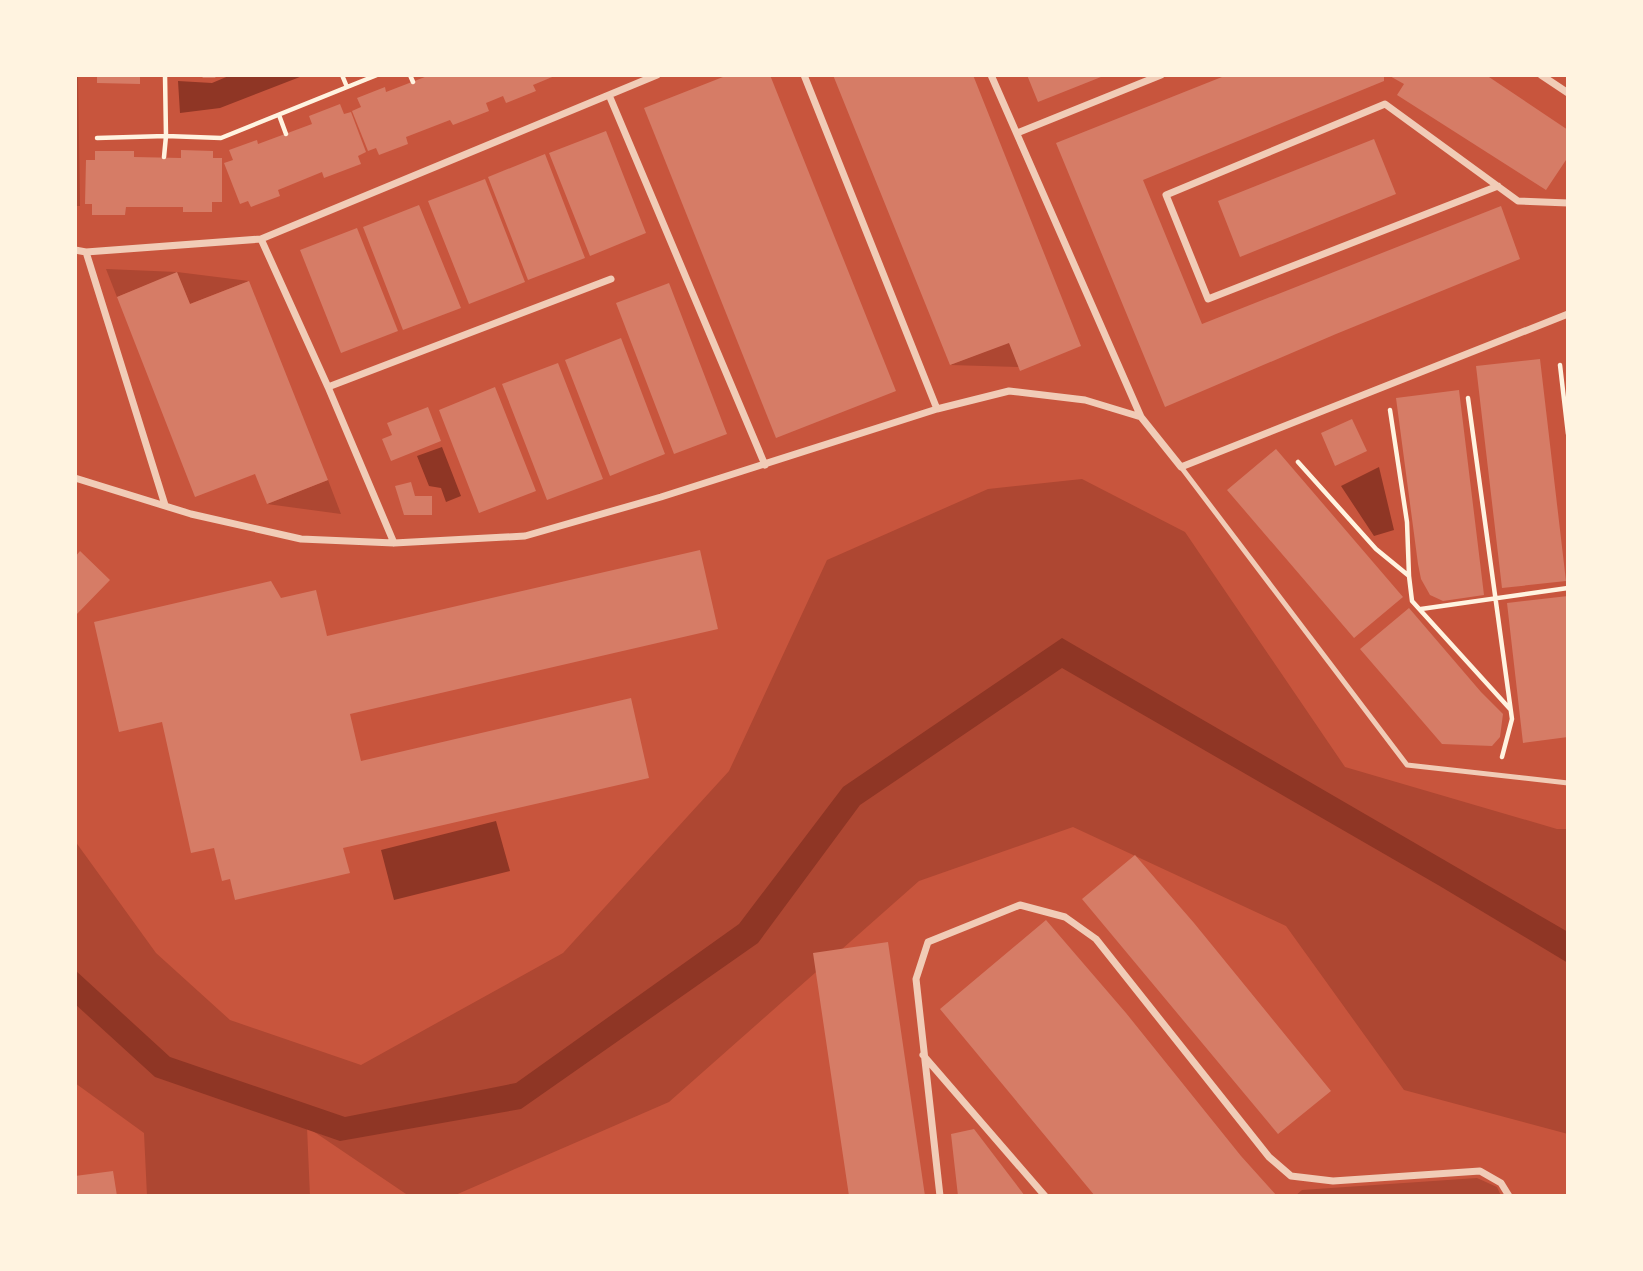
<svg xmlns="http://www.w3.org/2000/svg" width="1643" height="1271" font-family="'Libre Baskerville',serif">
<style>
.green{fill:#ae4732}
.water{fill:#8f3625}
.building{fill:#d67c66}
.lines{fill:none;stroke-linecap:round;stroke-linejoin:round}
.path{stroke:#fff3e0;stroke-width:4.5}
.service{stroke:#f1ccb7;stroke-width:5}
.minor{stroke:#f1ccb7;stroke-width:7}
</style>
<rect width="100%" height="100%" fill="#c8553d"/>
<path class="green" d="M 75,75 L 78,75 L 80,206 L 75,206 Z
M 106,269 L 177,272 L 249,281 L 190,304 L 177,273 L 117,297 Z
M 1009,342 L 1019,367 L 950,365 Z
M 1082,479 L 1185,532 L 1345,767 L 1557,829 L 1568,829 L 1568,1134 L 1404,1090 L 1286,926 L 1073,827 L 919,881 L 669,1102 L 453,1196 L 409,1196 L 307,1127 L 310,1196 L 147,1196 L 144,1133 L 75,1083 L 75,841 L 156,953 L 230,1020 L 361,1065 L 563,953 L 729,771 L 827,560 L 988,489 Z
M 328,480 L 341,514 L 267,504 Z
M 1477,1178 L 1497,1187 L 1501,1196 L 1295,1196 L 1302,1190 Z"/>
<path class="water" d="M 231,75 L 305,75 L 220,108 L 180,113 L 178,81 L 212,83 Z
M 442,447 L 461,496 L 446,502 L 441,488 L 429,486 L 417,456 Z
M 1379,467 L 1394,530 L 1374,536 L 1341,486 Z
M 1062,638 L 1568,932 L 1568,963 L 1438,885 L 1062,668 L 860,805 L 758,943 L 521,1109 L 340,1141 L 155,1077 L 75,1004 L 75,970 L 170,1057 L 345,1117 L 516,1083 L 739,924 L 843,787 Z
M 496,821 L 510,871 L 394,900 L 381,850 Z"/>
<path class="building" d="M 97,75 L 140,75 L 140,84 L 97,83 Z
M 430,75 L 557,75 L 533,85 L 536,91 L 506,103 L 503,96 L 486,103 L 489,111 L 453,125 L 450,120 L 406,137 L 408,144 L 379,155 L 376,148 L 368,151 L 352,111 L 361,107 L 357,98 L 385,87 L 386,92 Z
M 728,75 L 770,75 L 896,391 L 776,438 L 644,108 Z
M 833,75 L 973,75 L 1081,346 L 1020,371 L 1009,343 L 950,365 Z
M 1027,75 L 1106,75 L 1038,102 Z
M 1227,75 L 1384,75 L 1384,81 L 1143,180 L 1202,324 L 1501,206 L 1520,259 L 1336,334 L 1165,407 L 1056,143 Z
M 1388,75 L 1486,75 L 1568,130 L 1568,157 L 1546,190 L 1397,95 L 1404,84 Z
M 340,104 L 344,114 L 351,112 L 366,152 L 358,156 L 361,164 L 324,178 L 322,172 L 278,190 L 280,196 L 251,207 L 248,201 L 240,204 L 224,163 L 233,160 L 229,150 L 257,140 L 258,144 L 312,124 L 309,116 Z
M 606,131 L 646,233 L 590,256 L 549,153 Z
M 1374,139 L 1396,194 L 1240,257 L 1218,201 Z
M 181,150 L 213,151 L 213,158 L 222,158 L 222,202 L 212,202 L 212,212 L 183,212 L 183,207 L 126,207 L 125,215 L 92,215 L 92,204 L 85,204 L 86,160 L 95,160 L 95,151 L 134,151 L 134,157 L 181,158 Z
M 545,154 L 585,258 L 528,280 L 488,177 Z
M 485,179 L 525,282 L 469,304 L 428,201 Z
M 419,205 L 461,308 L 403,330 L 363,227 Z
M 357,228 L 398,331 L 341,353 L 300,250 Z
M 177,272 L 190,304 L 249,281 L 328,480 L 267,504 L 255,474 L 195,497 L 117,297 Z
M 669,283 L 727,434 L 674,454 L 616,303 Z
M 621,338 L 665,454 L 610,476 L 565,360 Z
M 1540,359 L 1566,581 L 1502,588 L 1476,366 Z
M 558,363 L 603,479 L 547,500 L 502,384 Z
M 495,387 L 536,491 L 479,513 L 439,410 Z
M 1459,390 L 1484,595 L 1443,601 L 1430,595 L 1421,579 L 1418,564 L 1396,398 Z
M 428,407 L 441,441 L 391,461 L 382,439 L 392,435 L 387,423 Z
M 1352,419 L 1367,451 L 1335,466 L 1321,433 Z
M 1276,449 L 1403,597 L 1354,638 L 1227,490 Z
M 411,482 L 415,496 L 432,496 L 432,515 L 404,515 L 395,486 Z
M 700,550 L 718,629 L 350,714 L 361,761 L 631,698 L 649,778 L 343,848 L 350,873 L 235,900 L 230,879 L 222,881 L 214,848 L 191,853 L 162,722 L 119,732 L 94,622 L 271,581 L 281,598 L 316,590 L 327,636 Z
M 80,551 L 110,580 L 75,616 L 75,557 Z
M 1568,596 L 1568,737 L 1523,743 L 1507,603 Z
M 1409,608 L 1481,692 L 1503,714 L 1500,737 L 1492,746 L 1442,744 L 1360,649 Z
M 1135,855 L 1194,923 L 1331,1091 L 1278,1134 L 1082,899 Z
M 1046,920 L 1126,1013 L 1241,1156 L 1277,1196 L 1095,1196 L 940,1009 Z
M 888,942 L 925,1196 L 849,1196 L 813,953 Z
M 974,1129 L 1025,1196 L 958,1196 L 951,1134 Z
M 113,1171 L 117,1196 L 75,1196 L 75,1176 Z"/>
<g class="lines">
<path class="path" d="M 165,75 L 166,136 L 221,138 L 377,75
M 203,75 L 215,75
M 342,75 L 347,87
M 410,75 L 413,82
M 279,115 L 286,134
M 97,138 L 166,136 L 164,157
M 1560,365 L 1568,434
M 1468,398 L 1512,719 L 1502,757
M 1298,462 L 1376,549 L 1409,576 L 1407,522 L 1390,410
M 1409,576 L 1412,601 L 1510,709
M 1421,609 L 1568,588"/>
<path class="service" d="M 1181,467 L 1407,765 L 1568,783"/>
<path class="minor" d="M 804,75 L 937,409
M 991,75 L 1141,417 L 1181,467 L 1568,314
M 1541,75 L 1568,93
M 609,95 L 765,465
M 1017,133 L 1161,75
M 1498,186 L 1208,299 L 1166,195 L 1385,104 L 1518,201 L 1568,203
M 261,239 L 328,387 L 394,543
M 75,250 L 86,252 L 261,239 L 657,75
M 86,252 L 165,505
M 328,387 L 611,279
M 75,478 L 191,514 L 301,539 L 394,543 L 525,536 L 661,497 L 937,409 L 1009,391 L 1085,400 L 1141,417
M 923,1055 L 1045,1196
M 940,1196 L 916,979 L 928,942 L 1020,905 L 1065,917 L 1096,939 L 1269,1157 L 1291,1176 L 1333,1181 L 1480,1171 L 1501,1183 L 1509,1196"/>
</g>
<rect width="1643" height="1271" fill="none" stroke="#fff3e0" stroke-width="154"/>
</svg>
